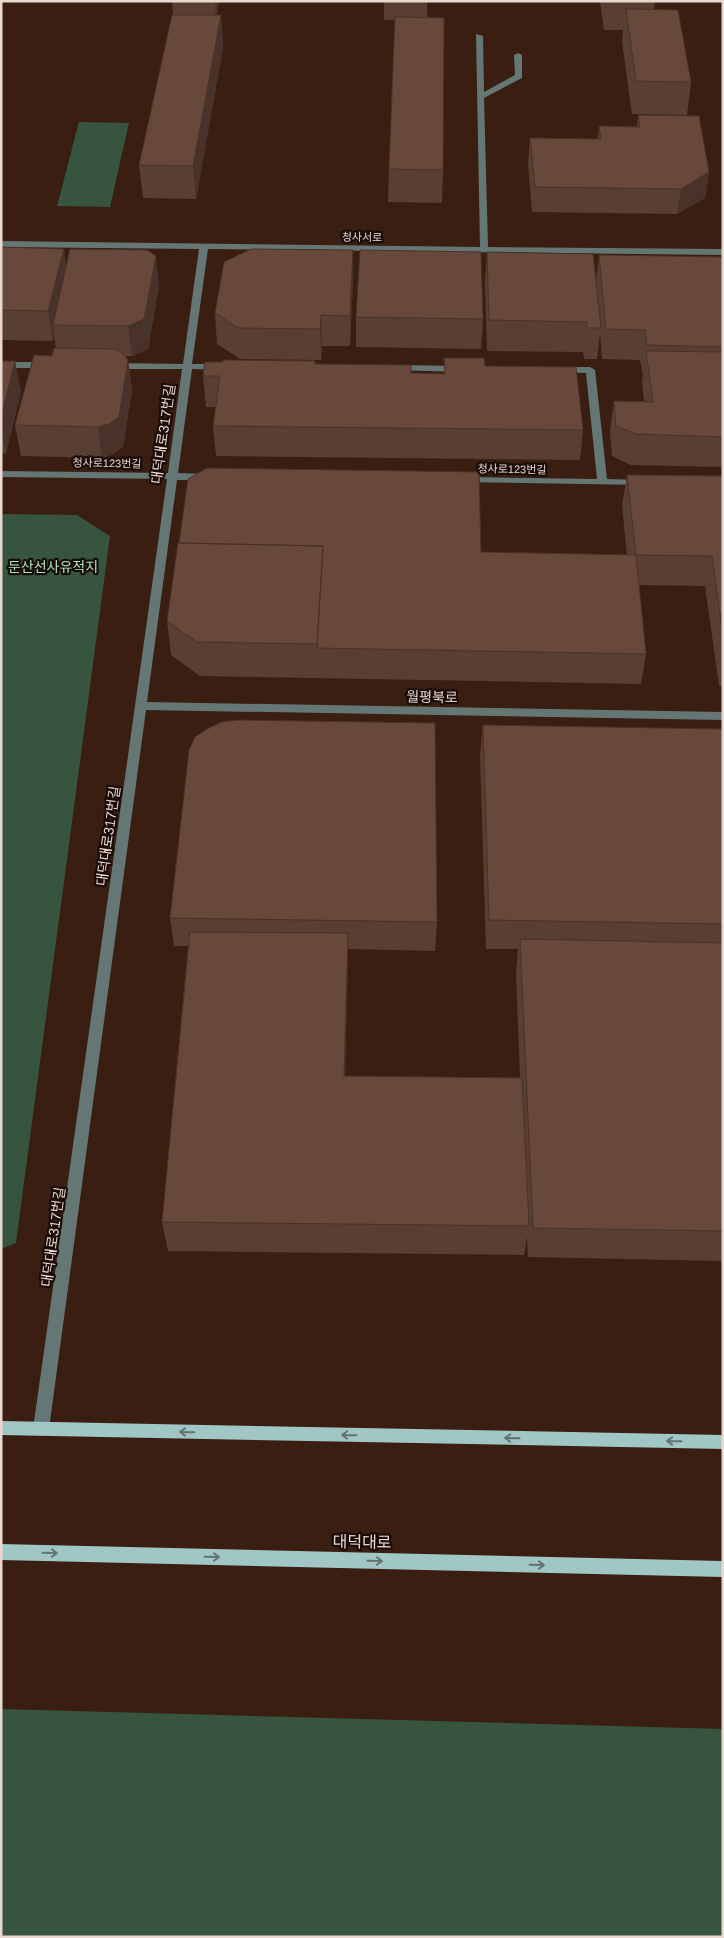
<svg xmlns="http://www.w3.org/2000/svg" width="724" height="1938" font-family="Helvetica,'Noto Sans KR',sans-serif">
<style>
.green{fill:#36543e}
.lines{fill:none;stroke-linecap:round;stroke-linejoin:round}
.minor{fill:#647775;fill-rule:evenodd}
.major{fill:#a0c7c5;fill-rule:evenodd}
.wall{fill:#593e33}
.shaded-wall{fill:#493229}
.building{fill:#68483b;stroke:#493229}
.oneway{stroke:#637370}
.labels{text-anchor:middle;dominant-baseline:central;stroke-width:4.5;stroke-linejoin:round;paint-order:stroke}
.far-street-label{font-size:11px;fill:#ead7cf;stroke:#190c07}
.street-label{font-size:14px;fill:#ead7cf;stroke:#190c07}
.park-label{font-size:14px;fill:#a8e5b7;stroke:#190c07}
.near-street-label{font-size:16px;fill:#ead7cf;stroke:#190c07}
</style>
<rect width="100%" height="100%" fill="#3b1e12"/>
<path class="green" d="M 79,122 L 129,123 L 110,207 L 57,206 Z
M 1,514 L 77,515 L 110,536 L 16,1243 L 1,1249 Z
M 1,1709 L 723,1729 L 723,1937 L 1,1937 Z"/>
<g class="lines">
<path class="minor" d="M 476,34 L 483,36 L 484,92 L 515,75 L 514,55 L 518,53 L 522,55 L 522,78 L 484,98 L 488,247 L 723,249 L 723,255 L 208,249 L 192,364 L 221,364 L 226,367 L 221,370 L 192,369 L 178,473 L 209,474 L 214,477 L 209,480 L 177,480 L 147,702 L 723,712 L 723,720 L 146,710 L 49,1429 L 46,1434 L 41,1436 L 36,1434 L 33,1429 L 167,479 L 1,477 L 1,471 L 168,473 L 182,369 L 113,369 L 108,366 L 113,363 L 183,364 L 199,249 L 1,247 L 1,241 L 480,247 Z
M 1,362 L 48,362 L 53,365 L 48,368 L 1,368 Z
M 396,365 L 461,366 L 466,369 L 461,372 L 393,370 L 393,366 Z
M 561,367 L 590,367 L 595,370 L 607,479 L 641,480 L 646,483 L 644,485 L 461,482 L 461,478 L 464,477 L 597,479 L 586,373 L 558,372 L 558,368 Z"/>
<path class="major" d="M 1,1421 L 723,1435 L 723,1449 L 1,1435 Z
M 1,1544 L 723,1561 L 723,1577 L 1,1560 Z"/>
</g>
<path class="wall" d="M 172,1 L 219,1 L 217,15 L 221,15 L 223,48 L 196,199 L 143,198 L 139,165 L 173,15 Z
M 384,1 L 427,1 L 427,18 L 443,170 L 442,203 L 388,202 L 389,169 L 395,20 L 384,20 Z
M 600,1 L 655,1 L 654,9 L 691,82 L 687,115 L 632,114 L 622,41 L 623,30 L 604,30 Z
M 638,115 L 709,172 L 705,198 L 677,214 L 532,212 L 528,164 L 530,138 L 598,139 L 599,126 L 637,127 Z
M 1,247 L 66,265 L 159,286 L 148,349 L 132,356 L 126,356 L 128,360 L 132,390 L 123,447 L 113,454 L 102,458 L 21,456 L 15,425 L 56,348 L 54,335 L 53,341 L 1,340 Z
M 353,250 L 353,280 L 350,346 L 322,346 L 321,360 L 240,359 L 217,344 L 215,313 Z
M 487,252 L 596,281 L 599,255 L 723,257 L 723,467 L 631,465 L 612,456 L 610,431 L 614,401 L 644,401 L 642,381 L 643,376 L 640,360 L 602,359 L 600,334 L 597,359 L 584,359 L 583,352 L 487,351 L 485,282 Z
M 356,317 L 483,319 L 481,349 L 356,347 Z
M 444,358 L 485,366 L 583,430 L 580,460 L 216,456 L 213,426 L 216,407 L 206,407 L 203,376 L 315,364 L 411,373 L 444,374 Z
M 1,361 L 21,391 L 6,454 L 1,453 Z
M 627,475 L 723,476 L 723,686 L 719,686 L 705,586 L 639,585 L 646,654 L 641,684 L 200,676 L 171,655 L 167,621 L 481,552 L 627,555 L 622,505 Z
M 483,725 L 723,729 L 723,1261 L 528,1257 L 527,1237 L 524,1255 L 168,1251 L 162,1222 L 188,946 L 174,946 L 170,918 L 437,922 L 435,951 L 348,949 L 345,1076 L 520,1078 L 516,972 L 518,949 L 486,949 L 480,755 Z"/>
<path class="shaded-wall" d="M 215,1 L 219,1 L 216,18 Z
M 221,15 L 223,48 L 196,199 L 193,166 Z
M 709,172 L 705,198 L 677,214 L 681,189 Z
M 64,249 L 68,279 L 53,325 L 54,335 L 53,341 L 48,311 Z
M 353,250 L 353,280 L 350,346 L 350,316 Z
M 156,256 L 159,286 L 148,349 L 132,356 L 128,326 Z
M 321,315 L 322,346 L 321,360 L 320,329 Z
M 128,360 L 132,390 L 123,447 L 113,454 L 102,458 L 98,427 Z
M 15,361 L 21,391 L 6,454 L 1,430 L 1,418 Z
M 348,933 L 348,966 L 344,1107 L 344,1076 Z"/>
<path class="building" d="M 626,9 L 678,10 L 691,82 L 636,81 Z
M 172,15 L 221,15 L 193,166 L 139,165 Z
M 395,17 L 444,18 L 443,170 L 389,169 Z
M 638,115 L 699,116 L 709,172 L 681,189 L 535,187 L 530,138 L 601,139 L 599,126 L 640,127 Z
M 1,247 L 64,249 L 48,311 L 1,310 Z
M 70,249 L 147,250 L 156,256 L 144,319 L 128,326 L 53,325 Z
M 251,249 L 353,250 L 350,316 L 321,315 L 320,329 L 238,328 L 215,313 L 224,262 Z
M 360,250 L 481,252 L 483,319 L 356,317 Z
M 487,252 L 593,254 L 601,328 L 587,328 L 587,322 L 489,320 Z
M 599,255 L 723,257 L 723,347 L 647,345 L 645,330 L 606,329 Z
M 54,348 L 114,349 L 123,353 L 128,360 L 119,417 L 109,424 L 98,427 L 15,425 L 34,355 L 52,356 Z
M 646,351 L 723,352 L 723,437 L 636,434 L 616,426 L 614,401 L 653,402 Z
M 444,358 L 484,358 L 485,366 L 576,367 L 583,430 L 213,426 L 220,376 L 203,376 L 205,362 L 223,362 L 223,360 L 315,361 L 315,364 L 411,365 L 411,373 L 445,374 Z
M 1,361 L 15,361 L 1,418 Z
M 207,468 L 479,472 L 481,552 L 636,555 L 646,654 L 317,648 L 323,546 L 179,543 L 188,479 Z
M 627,475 L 723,476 L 723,635 L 712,556 L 636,555 Z
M 178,543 L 323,546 L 317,644 L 197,642 L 167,621 Z
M 238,720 L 435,723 L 437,922 L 170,918 L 189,750 L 195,737 L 207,729 L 222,722 Z
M 483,725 L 723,729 L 723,924 L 489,920 Z
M 190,932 L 348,933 L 344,1076 L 522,1078 L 529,1226 L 162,1222 Z
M 520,939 L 723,943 L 723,1231 L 533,1228 Z"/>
<defs><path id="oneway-shaft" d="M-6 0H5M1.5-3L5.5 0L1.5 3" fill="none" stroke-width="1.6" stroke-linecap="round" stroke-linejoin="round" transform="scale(1.25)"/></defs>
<g class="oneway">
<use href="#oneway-shaft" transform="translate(187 1432) rotate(-179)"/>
<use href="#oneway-shaft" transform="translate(349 1435) rotate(-179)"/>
<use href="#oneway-shaft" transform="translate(512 1438) rotate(-179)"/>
<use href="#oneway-shaft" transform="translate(674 1441) rotate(-179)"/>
<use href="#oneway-shaft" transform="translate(50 1553) rotate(1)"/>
<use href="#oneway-shaft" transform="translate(212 1557) rotate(1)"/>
<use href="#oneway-shaft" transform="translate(375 1561) rotate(1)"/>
<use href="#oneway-shaft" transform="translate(537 1565) rotate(1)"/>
</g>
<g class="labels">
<g class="far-street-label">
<text transform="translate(362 237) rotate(1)">청사서로</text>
<text transform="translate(107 463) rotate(1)">청사로123번길</text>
<text transform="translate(512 469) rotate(1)">청사로123번길</text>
</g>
<g class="street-label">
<text transform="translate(163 434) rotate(-82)">대덕대로317번길</text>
<text transform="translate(432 697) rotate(1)">월평북로</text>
<text transform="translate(108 836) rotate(-82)">대덕대로317번길</text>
<text transform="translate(53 1237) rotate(-82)">대덕대로317번길</text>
</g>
<g class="park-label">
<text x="53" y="567">둔산선사유적지</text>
</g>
<g class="near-street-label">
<text transform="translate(362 1542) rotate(1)">대덕대로</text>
</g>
</g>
<rect width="724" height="1938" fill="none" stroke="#ead7cf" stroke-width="5"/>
</svg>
